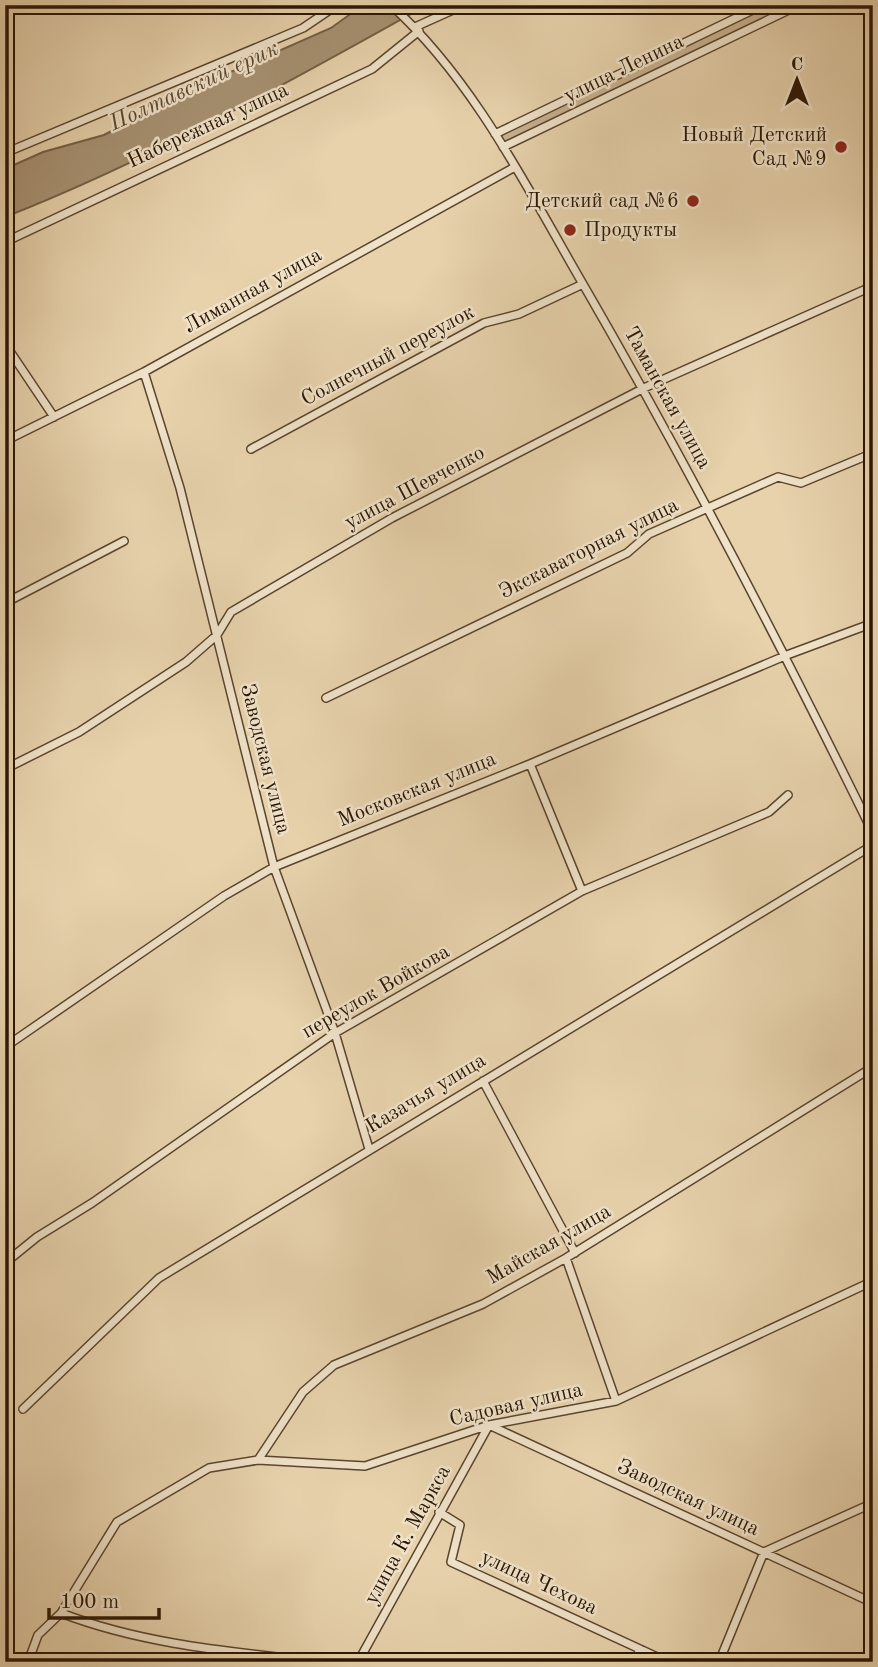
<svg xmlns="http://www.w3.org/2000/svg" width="878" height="1667" font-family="'Old Standard TT',serif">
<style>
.green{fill:#c7b28f;stroke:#796449;stroke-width:2}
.water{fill:#a79273;stroke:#756046;stroke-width:2}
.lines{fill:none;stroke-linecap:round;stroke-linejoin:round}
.stream{stroke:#756046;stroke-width:2.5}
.minor-casing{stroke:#5a452d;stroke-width:10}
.minor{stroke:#efe2c9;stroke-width:7}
.poi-dot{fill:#8f2418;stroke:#efe2c9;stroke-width:2.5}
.labels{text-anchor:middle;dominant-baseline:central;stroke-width:5;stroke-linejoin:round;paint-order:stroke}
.street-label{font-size:21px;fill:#2b1603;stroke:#efe2c9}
.poi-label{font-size:21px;fill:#2b1603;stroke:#efe2c9;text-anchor:end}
.water-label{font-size:23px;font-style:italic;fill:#5d4830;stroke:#efe2c9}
</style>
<rect width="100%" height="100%" fill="#e7d2ac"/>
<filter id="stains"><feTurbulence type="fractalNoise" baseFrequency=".00286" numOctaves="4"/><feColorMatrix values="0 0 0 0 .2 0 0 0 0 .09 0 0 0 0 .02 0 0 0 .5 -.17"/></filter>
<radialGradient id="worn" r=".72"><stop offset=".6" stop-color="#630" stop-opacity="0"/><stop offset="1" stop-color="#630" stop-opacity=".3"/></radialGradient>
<path class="green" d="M 766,5 L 803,5 L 504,145 L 497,135 Z"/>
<path class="water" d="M 363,5 L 427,5 C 289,82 152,159 5,217 L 5,169 L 43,152 L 104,135 L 183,93 L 331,28 Z"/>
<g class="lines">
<path class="stream" d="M 5,1313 L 8,1326 L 5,1362"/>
<defs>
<path id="minor" d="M 391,5 C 474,81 525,184 580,279 C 685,460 781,645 873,833
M 415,27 L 464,5
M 495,134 L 763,5
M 503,147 L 799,5
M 5,153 L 303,28 L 337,5
M 5,242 L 372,69 L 419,31
M 5,344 L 54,417
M 144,372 L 180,488 L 274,867 L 335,1033 L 369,1149
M 5,441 L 144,372 L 515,167
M 251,449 L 484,323 L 519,314 L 583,284
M 5,603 L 124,541
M 326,698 L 627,553 L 649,534 L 778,477 L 801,483 L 873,453
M 530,764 L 582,891
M 5,769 L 79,732 L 186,662 L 217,635 L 231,612 L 392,518 L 644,388 L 873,286
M 5,1047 L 224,896 L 274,867 L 530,764 L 787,655 L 873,623
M 483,1081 L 575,1253
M 566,1258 L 616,1401
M 5,1263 L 37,1237 L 92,1203 L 335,1033 L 582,891 L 769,812 L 788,795
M 23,1409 L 159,1278 L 873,845
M 258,1460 L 303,1392 L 334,1365 L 483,1304 L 566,1258 L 873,1067
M 439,1512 L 460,1525 L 451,1562 L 668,1662
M 61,1613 C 144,1645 234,1652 321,1662
M 28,1662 L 38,1635 L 61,1613 L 117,1522 L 209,1468 L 258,1460 L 365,1466 L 489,1425 L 616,1401 L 873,1281
M 358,1662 L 489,1425 L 873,1603
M 634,1662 L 640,1649
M 719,1662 L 764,1552 L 873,1503"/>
</defs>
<use href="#minor" class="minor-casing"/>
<use href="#minor" class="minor"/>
</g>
<g class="poi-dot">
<circle cx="841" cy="147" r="7"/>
<circle cx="693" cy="201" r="7"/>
<circle cx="570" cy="230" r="7"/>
</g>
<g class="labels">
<g class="street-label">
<text transform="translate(624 69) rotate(-26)">улица Ленина</text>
<text transform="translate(208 126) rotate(-25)">Набережная улица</text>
<text transform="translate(253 291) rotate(-29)">Лиманная улица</text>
<text transform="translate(388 356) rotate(-28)">Солнечный переулок</text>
<text transform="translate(667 398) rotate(61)">Таманская улица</text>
<text transform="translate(415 488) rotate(-28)">улица Шевченко</text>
<text transform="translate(589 549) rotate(-27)">Экскаваторная улица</text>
<text transform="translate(265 759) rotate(76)">Заводская улица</text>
<text transform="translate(417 790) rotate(-22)">Московская улица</text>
<text transform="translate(376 992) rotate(-30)">переулок Войкова</text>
<text transform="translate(426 1094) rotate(-31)">Казачья улица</text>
<text transform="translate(549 1245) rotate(-30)">Майская улица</text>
<text transform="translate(516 1405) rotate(-13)">Садовая улица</text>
<text transform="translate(688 1498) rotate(25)">Заводская улица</text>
<text transform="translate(408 1535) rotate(-61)">улица К. Маркса</text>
<text transform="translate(539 1583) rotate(25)">улица Чехова</text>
</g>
<g class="poi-label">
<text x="827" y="135">Новый Детский<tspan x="827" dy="24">Сад №9</tspan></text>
<text x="679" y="201">Детский сад №6</text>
<text x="584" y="230" text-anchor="start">Продукты</text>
</g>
<g class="water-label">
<text transform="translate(194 86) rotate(-25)">Полтавский ерик</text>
</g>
</g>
<rect width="878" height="1667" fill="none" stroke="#e7d2ac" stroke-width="28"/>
<rect x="7" y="7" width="864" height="1653" fill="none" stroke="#2b1603" stroke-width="3.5"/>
<rect x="14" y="14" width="850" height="1639" fill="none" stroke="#2b1603" stroke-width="2"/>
<g transform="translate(797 80)" stroke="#efe2c9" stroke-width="5" paint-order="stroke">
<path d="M0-5L12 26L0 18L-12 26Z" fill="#2b1603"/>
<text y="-10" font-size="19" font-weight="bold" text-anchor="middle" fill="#2b1603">С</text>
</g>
<path d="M49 1608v10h110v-10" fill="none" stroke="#2b1603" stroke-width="3.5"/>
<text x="60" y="1608" font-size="21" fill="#2b1603" stroke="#efe2c9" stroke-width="5" paint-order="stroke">100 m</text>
<rect width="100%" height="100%" filter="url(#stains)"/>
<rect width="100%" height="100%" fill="url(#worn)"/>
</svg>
